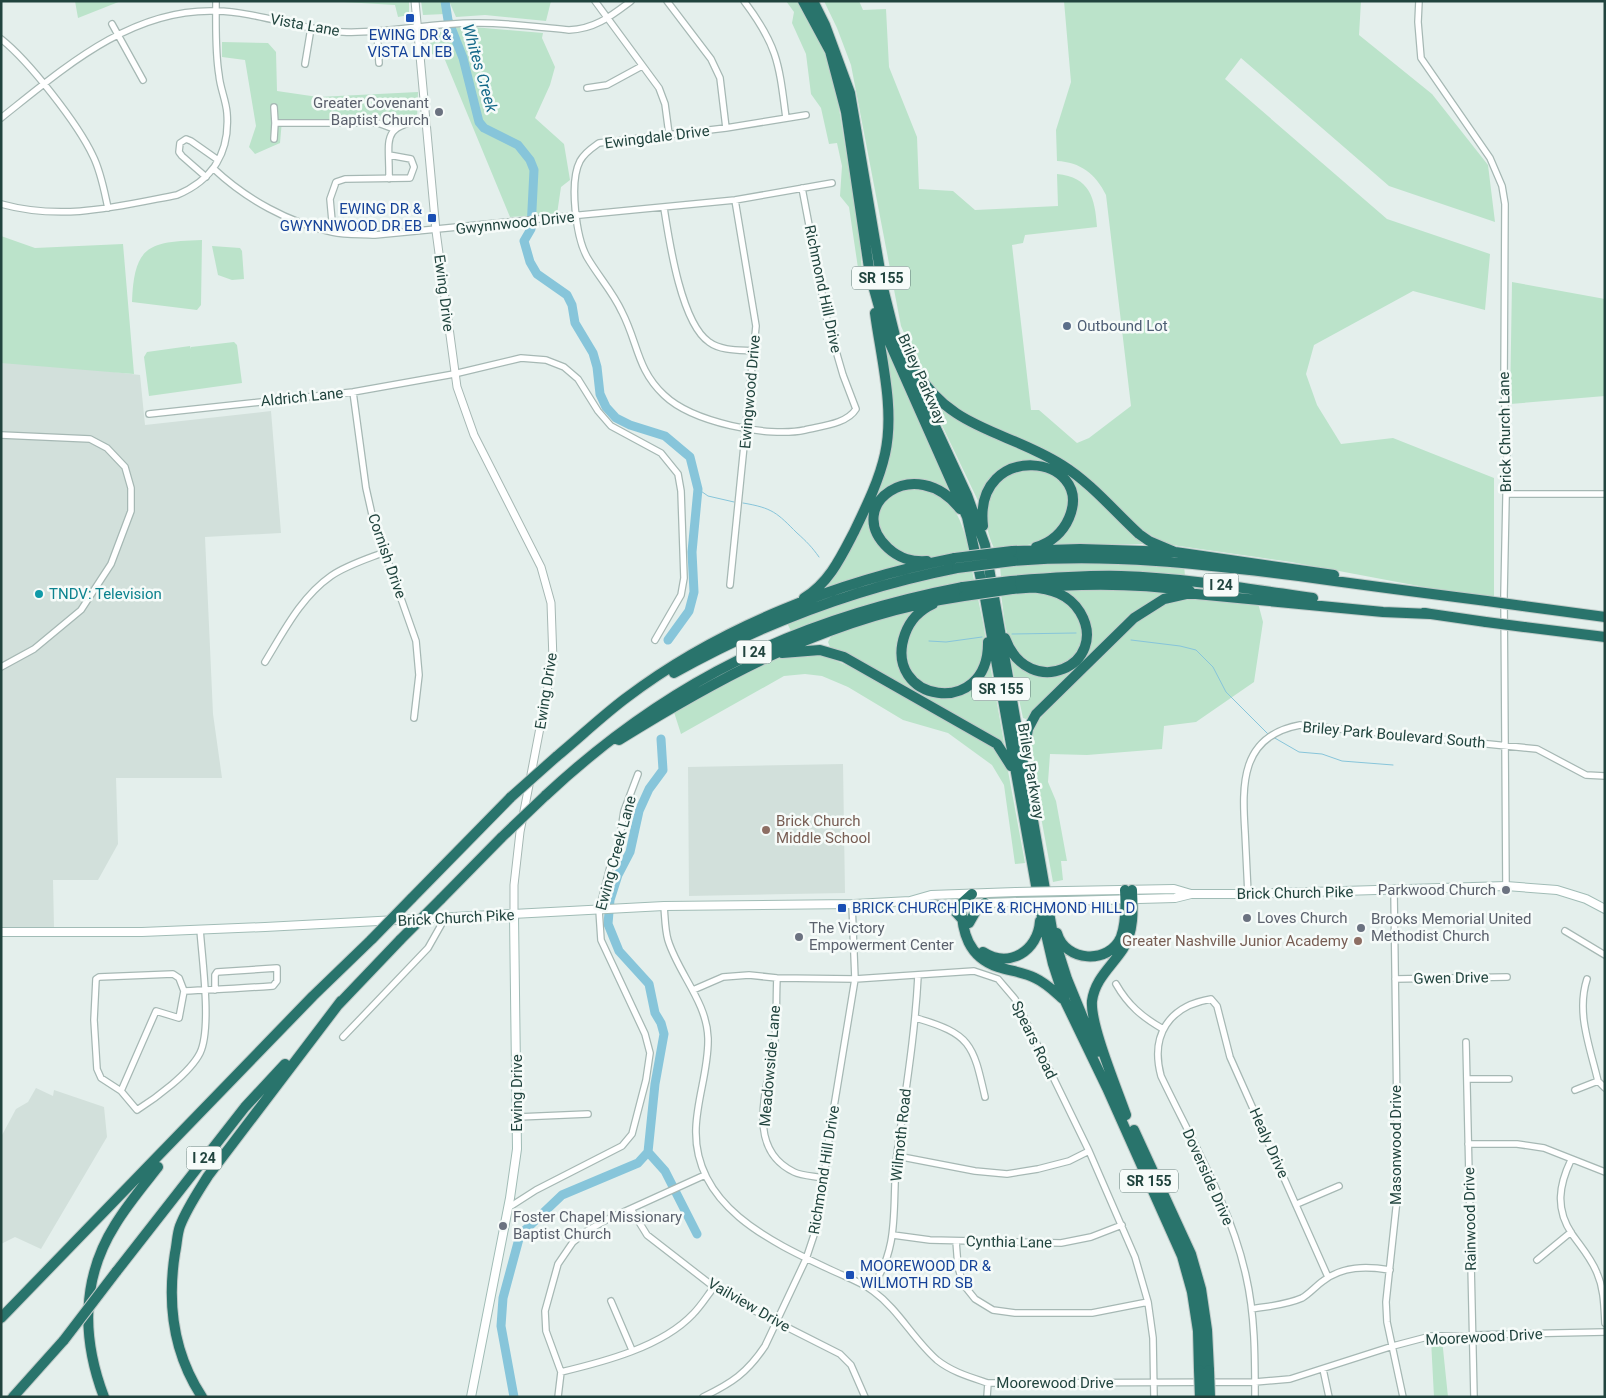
<svg xmlns="http://www.w3.org/2000/svg" width="1606" height="1398" font-family="Roboto,sans-serif">
<style>
.built{fill:#d2e0db}
.green{fill:#bbe3ca}
.lines{fill:none;stroke-linecap:round;stroke-linejoin:round}
.stream{stroke:#87c5da;stroke-width:1}
.river{stroke:#87c5da;stroke-width:9}
.minor-casing{stroke:#a6b8b4;stroke-width:8}
.tertiary-casing{stroke:#a6b8b4;stroke-width:9}
.secondary-casing{stroke:#a1bcb6;stroke-width:10}
.motorway-casing{stroke:#c1cbc9;stroke-width:12}
.minor{stroke:#fff;stroke-width:5.5}
.tertiary{stroke:#fff;stroke-width:7}
.secondary{stroke:#fff;stroke-width:8}
.motorway{stroke:#29746c;stroke-width:10}
.secondary-bridge-casing{stroke:#a1bcb6;stroke-width:10;stroke-linecap:butt}
.motorway-bridge-casing{stroke:#c1cbc9;stroke-width:12;stroke-linecap:butt}
.secondary-bridge{stroke:#fff;stroke-width:8}
.motorway-bridge{stroke:#29746c;stroke-width:10}
.transit-dot{fill:#1a4fb4;stroke:#f6fbf9;stroke-width:2}
.worship-dot{fill:#6b7280;stroke:#f6fbf9;stroke-width:2}
.service-dot{fill:#5c6f8a;stroke:#f6fbf9;stroke-width:2}
.culture-dot{fill:#0f9aa8;stroke:#f6fbf9;stroke-width:2}
.education-dot{fill:#8d6e63;stroke:#f6fbf9;stroke-width:2}
.labels{text-anchor:middle;dominant-baseline:central;stroke-width:5;stroke-linejoin:round;paint-order:stroke}
.shield{fill:#f6fbf9;stroke:#617b76;stroke-width:1}
.shield-label{font-size:14px;font-weight:bold;fill:#21443e}
.street-label{font-size:15px;fill:#21443e;stroke:#f6fbf9}
.transit-label{font-size:15px;fill:#164399;stroke:#f6fbf9;text-anchor:start}
.worship-label{font-size:15px;fill:#5b616d;stroke:#f6fbf9;text-anchor:start}
.service-label{font-size:15px;fill:#4e5e75;stroke:#f6fbf9;text-anchor:start}
.culture-label{font-size:15px;fill:#0d838f;stroke:#f6fbf9;text-anchor:start}
.education-label{font-size:15px;fill:#785e54;stroke:#f6fbf9;text-anchor:start}
.water-label{font-size:16px;font-style:italic;fill:#136888;stroke:#f6fbf9}
</style>
<rect width="100%" height="100%" fill="#e4efec"/>
<path class="built" d="M 1,359 L 140,375 L 145,425 L 271,411 L 281,533 L 205,537 L 213,714 L 222,778 L 116,778 L 118,844 L 98,880 L 53,880 L 54,927 L 1,927 Z
M 843,764 L 845,893 L 689,896 L 688,767 Z
M 36,1088 L 53,1096 L 54,1090 L 104,1107 L 107,1137 L 41,1249 L 15,1237 L 1,1244 L 1,1137 L 16,1109 L 28,1102 Z"/>
<path class="green" d="M 75,1 L 121,1 L 78,18 Z
M 327,1 L 409,1 L 409,15 L 398,17 L 395,5 Z
M 421,1 L 442,1 L 445,14 L 423,15 Z
M 449,1 L 551,1 L 546,21 L 485,15 L 456,17 Z
M 786,1 L 800,1 L 823,48 L 835,84 L 859,230 L 862,271 L 858,268 L 849,207 L 840,196 L 842,166 L 837,143 L 829,144 L 821,108 L 811,94 L 806,54 L 792,23 L 794,12 Z
M 824,1 L 859,1 L 863,10 L 886,9 L 889,67 L 917,137 L 919,189 L 953,191 L 975,210 L 1058,206 L 1057,174 C 1090,177 1095,198 1097,227 L 1025,235 L 1023,243 L 1012,245 L 1031,410 L 1039,410 L 1077,443 L 1089,438 L 1131,406 L 1106,195 C 1096,174 1080,162 1057,161 L 1056,130 L 1071,82 L 1064,1 L 1361,1 L 1359,35 L 1432,94 L 1488,165 L 1495,222 L 1389,186 L 1241,58 L 1225,79 L 1387,219 L 1490,254 L 1485,310 L 1413,291 L 1314,345 L 1306,374 L 1317,405 L 1341,444 L 1393,438 L 1494,478 L 1494,597 L 1440,590 L 1291,562 L 1165,544 L 1137,526 L 1096,485 L 1070,463 L 1039,447 L 968,417 L 949,404 L 921,371 L 901,326 L 851,65 L 837,28 Z
M 473,27 L 543,33 L 542,38 L 555,67 L 550,85 L 535,118 L 564,144 L 570,180 L 561,187 L 557,214 L 510,217 L 445,60 L 432,54 L 429,45 C 439,26 453,28 473,27 Z
M 222,42 L 268,43 L 276,52 L 277,91 L 318,97 L 418,92 L 417,119 L 282,120 L 280,143 L 255,154 L 249,147 L 256,126 L 245,60 L 222,57 Z
M 1,236 L 35,248 L 123,244 L 134,374 L 1,363 Z
M 202,240 L 201,305 L 197,310 L 132,302 C 134,244 150,242 202,240 Z
M 212,246 L 240,248 L 242,251 L 244,279 L 232,280 L 218,275 Z
M 1512,282 L 1605,299 L 1605,396 L 1510,404 Z
M 234,342 L 237,345 L 242,383 L 149,396 L 144,357 L 147,352 L 190,346 L 191,349 L 191,347 Z
M 884,344 L 951,490 L 952,496 L 895,484 L 872,521 L 905,565 L 820,591 L 886,468 Z
M 930,395 L 1064,469 L 1143,544 L 1050,545 L 1075,499 C 1053,471 1054,458 1016,463 L 980,505 L 928,396 Z
M 1045,470 C 1051,474 1059,479 1063,485 C 1077,504 1062,531 1043,540 C 1028,547 1010,547 994,548 C 981,521 981,484 1014,471 C 1022,468 1036,470 1045,470 Z
M 916,488 C 956,498 959,515 970,551 C 953,554 926,563 908,557 C 882,548 863,504 897,491 C 903,489 910,489 916,488 Z
M 1049,561 L 1184,565 L 1185,576 L 1130,571 L 1084,571 L 1001,577 L 1000,566 Z
M 972,570 L 974,580 C 910,590 850,608 791,631 L 786,621 L 902,584 Z
M 1099,588 L 1180,592 L 1166,596 L 1026,719 L 1023,718 L 1010,657 L 1015,661 L 1062,674 L 1090,639 L 1062,589 Z
M 1036,592 C 1043,593 1051,594 1058,597 C 1063,599 1066,604 1070,607 C 1102,639 1063,688 1027,660 C 1022,656 1016,653 1013,648 C 1004,633 1004,612 1001,595 Z
M 978,598 C 981,616 988,636 985,655 C 983,663 973,677 965,682 C 909,712 885,634 930,610 C 944,602 962,601 978,598 Z
M 1182,598 L 1258,603 L 1263,622 L 1254,682 L 1196,722 L 1164,726 L 1162,749 L 1087,755 L 1050,754 L 1048,782 L 1056,801 L 1067,861 L 1061,861 L 1063,880 L 1053,882 L 1029,752 L 1032,729 L 1052,704 L 1137,621 L 1169,601 Z
M 911,611 L 913,614 L 904,629 L 908,678 L 953,696 L 990,664 L 1005,748 L 830,647 L 828,642 L 833,633 Z
M 823,655 L 880,680 L 983,736 L 1006,760 L 1025,863 L 1015,864 L 1004,785 L 992,765 L 948,733 L 903,720 L 848,687 L 822,676 L 805,674 L 784,676 L 681,734 L 673,709 L 770,658 Z
M 1442,1339 L 1448,1397 L 1434,1397 L 1431,1340 Z"/>
<g class="lines">
<path class="stream" d="M 698,489 L 708,496 L 734,502
M 743,503 C 773,508 777,513 797,533 C 806,541 812,547 819,557
M 1012,634 L 1076,633
M 1131,640 L 1180,646 L 1196,650 L 1213,667 L 1226,692 L 1269,735
M 929,641 L 946,642 L 982,637
M 1273,737 L 1299,752 L 1322,754 L 1342,761 L 1393,765"/>
<path class="river" d="M 445,1 L 448,20 L 463,58 L 479,122 L 484,128 L 518,145 L 530,160 L 534,170 L 531,229 L 524,241 L 530,262 L 537,274 L 567,295 L 572,305 L 575,323 L 593,353 L 597,367 L 600,394 L 606,407 L 616,418 L 630,425 L 665,436 L 690,457 L 698,489 L 692,552 L 694,592 L 689,611 L 668,640
M 648,1152 L 665,1171 L 697,1234
M 514,1397 L 501,1326 L 503,1298 L 520,1235 L 562,1195 L 638,1163 L 648,1152 L 655,1084 L 664,1034 L 661,1023 L 655,1013 L 649,984 L 619,951 L 608,924 L 610,900 L 618,875 L 630,852 L 639,811 L 649,789 L 663,770 L 661,739"/>
<defs>
<path id="minor" d="M 595,1 L 659,88 L 665,104 L 669,134
M 667,1 L 711,59 L 720,78 L 726,128
M 744,1 C 778,46 779,64 786,118
M 1419,1 L 1418,22 L 1421,58 L 1490,158 L 1502,186 L 1505,204 L 1504,384 L 1507,450 L 1504,595 L 1506,886
M 112,24 L 143,80
M 377,32 L 379,63
M 1,39 C 29,61 78,124 93,156 C 101,172 104,190 108,208
M 305,64 L 311,28
M 587,88 L 607,85 L 642,66
M 274,107 L 275,123 L 378,123 L 394,129
M 1,118 C 64,68 131,8 216,11 C 259,12 300,30 343,32 C 389,34 433,22 479,23 C 509,23 539,27 569,30 C 595,29 611,16 631,1
M 274,139 L 275,123
M 214,169 C 246,199 289,223 332,232 C 346,235 361,234 375,235 L 735,200 L 832,183
M 206,177 L 182,156 L 179,152 L 180,143 L 186,139 L 191,141 L 218,160
M 389,179 C 390,140 379,126 425,120
M 802,188 L 827,320 L 843,375 L 856,409 C 847,424 821,426 805,430 C 768,438 692,422 664,395 C 637,370 638,343 622,312 C 613,292 598,276 587,257 C 576,237 569,182 580,161 C 585,152 592,148 599,143 L 726,128 L 806,115
M 1,204 C 63,221 115,207 177,195 C 213,180 230,152 227,113 C 226,100 220,88 219,75 C 215,51 216,25 216,1
M 664,208 C 669,240 681,323 709,342 C 721,351 740,350 754,351
M 333,232 L 330,199 L 336,182 L 345,179 L 410,178 L 414,167 L 411,159 L 389,155
M 353,392 L 366,488 L 373,519 L 416,641 L 419,675 L 414,718
M 149,414 L 353,392 L 454,374 L 521,358 L 546,360 L 564,367 L 578,379 L 598,411 L 611,426 L 661,453 L 678,474 L 681,491 L 684,578 L 681,595 L 655,640
M 1,435 L 90,439 L 107,448 L 125,467 L 131,488 L 131,511 L 111,564 L 81,610 L 34,649 L 1,667
M 1506,494 L 1605,494
M 730,585 L 756,326 L 735,200
M 265,662 C 284,631 301,597 331,576 C 347,565 367,559 385,552
M 1394,891 L 1398,1190 L 1386,1302 L 1387,1322 L 1403,1397
M 1248,894 C 1247,874 1246,853 1245,832 C 1242,785 1240,736 1300,725 L 1537,749 L 1586,775 L 1605,776
M 664,906 C 665,917 665,930 668,940 C 678,973 707,1002 708,1038 C 709,1068 697,1098 696,1128 C 693,1205 769,1241 829,1269 C 843,1276 860,1281 873,1291 C 899,1310 913,1339 937,1360 C 952,1372 970,1377 988,1383 L 1255,1382 L 1290,1379 L 1393,1346 L 1431,1336 L 1605,1332
M 200,929 C 202,959 212,1028 200,1053 C 190,1073 156,1098 137,1110 L 121,1091 L 101,1078 L 97,1069 L 94,1020 L 96,979 L 99,977 L 173,974 L 179,978 L 184,991 C 213,990 243,988 273,986 L 277,981 L 277,968 L 217,972 L 215,975 L 215,990
M 1565,931 L 1605,955
M 777,978 C 776,998 777,1019 775,1039 C 770,1082 742,1147 794,1172 C 802,1176 814,1176 824,1178
M 1395,979 L 1507,977
M 1587,979 C 1576,1013 1590,1047 1598,1081 L 1605,1088
M 1116,984 C 1128,1005 1142,1017 1163,1029
M 693,990 L 723,977 L 749,975 L 777,978 L 855,979 L 974,971 L 998,979 L 1015,999 L 1089,1151 L 1135,1257 L 1148,1302 L 1153,1338 L 1154,1397
M 916,1018 C 971,1034 973,1044 985,1097
M 343,1037 L 428,948 L 445,918
M 1466,1042 L 1474,1397
M 1467,1079 L 1509,1079
M 1575,1090 L 1598,1081
M 121,1091 L 156,1011 L 179,1018 L 184,991
M 518,1117 L 588,1114
M 1468,1144 L 1517,1144 L 1544,1148 L 1605,1172
M 897,1156 L 975,1171 L 1007,1174 L 1038,1169 L 1069,1161 L 1089,1151
M 1571,1160 C 1559,1185 1555,1209 1572,1234 C 1581,1247 1591,1258 1597,1273 C 1604,1289 1604,1305 1605,1323
M 1297,1204 L 1339,1186
M 508,1208 L 536,1190 L 622,1146 L 632,1134 L 646,1080 L 650,1053 L 645,1034 L 601,940 L 599,910 L 610,867 L 617,855 L 624,811 L 638,774
M 631,1209 L 647,1235 L 714,1287 L 751,1309 L 840,1354 L 851,1365 L 865,1397
M 893,1235 L 930,1240 L 1061,1243 L 1091,1237 L 1122,1225
M 956,1241 L 958,1267 L 963,1284 L 975,1299 L 993,1310 L 1015,1313 L 1092,1313 L 1148,1302
M 1537,1260 L 1571,1232
M 871,1289 C 902,1245 891,1203 897,1154 C 905,1094 915,1036 918,976
M 611,1301 L 632,1350
M 1252,1309 C 1269,1306 1286,1305 1302,1298 C 1309,1294 1316,1286 1323,1281 C 1343,1266 1366,1266 1390,1270
M 1323,1369 L 1329,1397
M 561,1372 C 603,1362 662,1347 693,1314 C 701,1306 707,1296 714,1287
M 558,1397 L 561,1372 L 546,1331 L 545,1311 L 558,1264 L 573,1242 L 587,1231 L 606,1220 L 705,1175
M 703,1397 C 732,1383 747,1373 765,1346 L 806,1259 L 818,1223 L 830,1131 L 855,979 L 852,904
M 987,1397 L 988,1383
M 1255,1397 C 1255,1356 1255,1315 1246,1276 C 1231,1207 1191,1139 1161,1076 C 1150,1035 1169,1006 1211,999 L 1217,1006 L 1230,1057 L 1328,1277"/>
<path id="tertiary" d="M 415,1 L 436,231 L 457,387 L 474,435 L 541,567 L 551,603 L 553,660 L 520,832 L 514,885 L 514,915"/>
<path id="secondary" d="M 1065,891 L 1174,889 L 1191,894 L 1248,894 L 1506,886 L 1557,890 L 1586,899 L 1605,909
M 912,901 L 925,905 L 945,905
M 1066,901 L 1175,898 L 1191,894
M 959,904 L 1016,902
M 1,932 L 142,932 L 265,927 L 664,906 L 854,904 L 910,901 L 931,895 L 1016,892
M 471,1397 L 510,1198 L 517,1149 L 514,915"/>
<path id="motorway" d="M 803,1 L 830,51 L 846,112 L 870,275 L 888,339 L 967,517 L 985,598 L 1040,908 L 1053,964 L 1065,1001 L 1107,1088 L 1182,1256 L 1192,1292 L 1198,1331 L 1199,1370
M 813,1 L 825,25 L 850,93 L 883,288 L 897,344 L 967,495 L 985,545 L 1053,935 L 1067,979 L 1097,1052
M 915,369 C 951,431 1007,430 1062,465 C 1091,483 1114,511 1139,534 L 1149,541 L 1175,552
M 983,526 C 973,439 1096,454 1069,518 C 1063,532 1051,543 1036,547
M 1012,551 L 1080,549 L 1175,552 L 1334,575
M 927,561 C 912,562 900,559 888,548 C 842,505 916,452 960,509
M 1013,561 C 1110,553 1203,564 1299,576 C 1362,585 1424,593 1487,601
M 1011,581 C 1047,578 1084,575 1121,576 C 1185,578 1250,589 1313,598
M 1012,589 C 1071,584 1130,582 1190,591
M 804,598 C 829,583 841,557 854,532 C 866,507 879,481 885,454 C 895,409 881,358 875,313
M 933,604 C 920,610 910,620 905,634 C 881,702 989,720 988,642
M 1523,606 L 1605,617
M 1424,613 L 1486,622
M 1524,627 L 1605,637
M 1005,638 C 1029,703 1111,664 1080,612 C 1069,594 1051,589 1030,587
M 782,653 L 820,650 L 844,657 L 997,744 L 1011,766
M 674,673 C 763,623 856,588 957,568
M 619,740 C 728,672 835,615 964,596
M 1024,751 L 1028,729 L 1036,714 L 1134,618 L 1164,599 L 1186,594 L 1196,594 L 1383,612 L 1430,614
M 556,757 C 579,738 602,716 626,698 C 721,626 839,581 955,558
M 545,796 C 668,681 797,619 963,587
M 972,894 L 961,904 C 962,932 968,957 998,967 C 1010,971 1023,972 1035,978 C 1046,983 1054,991 1063,999
M 411,899 L 511,797
M 440,900 L 502,837
M 940,905 L 952,908 L 962,919
M 969,923 L 977,909 L 985,903
M 1057,933 C 1065,962 1109,965 1121,937 C 1126,923 1126,905 1125,890
M 983,952 C 1009,969 1038,951 1040,921
M 338,1005 L 401,939
M 1126,1115 C 1117,1089 1090,1025 1092,1001 C 1095,979 1111,967 1123,949 C 1134,932 1133,910 1132,890
M 1134,1130 L 1191,1254 L 1201,1289 L 1207,1330 L 1209,1370
M 116,1272 L 245,1107 L 285,1064
M 1,1318 L 313,996 L 372,939
M 13,1397 L 64,1340
M 104,1397 C 82,1339 81,1279 115,1225 C 127,1205 143,1186 158,1167
M 202,1397 C 173,1353 167,1304 175,1253 C 177,1244 177,1234 180,1226 C 187,1208 198,1192 208,1176 L 341,1001"/>
</defs>
<use href="#minor" class="minor-casing"/>
<use href="#tertiary" class="tertiary-casing"/>
<use href="#secondary" class="secondary-casing"/>
<use href="#motorway" class="motorway-casing"/>
<use href="#minor" class="minor"/>
<use href="#tertiary" class="tertiary"/>
<use href="#secondary" class="secondary"/>
<use href="#motorway" class="motorway"/>
<defs>
<path id="secondary-bridge" d="M 1016,892 L 1065,891
M 1016,902 L 1066,901"/>
<path id="motorway-bridge" d="M 955,558 L 1012,551
M 957,568 L 1013,561
M 963,587 L 1011,581
M 964,596 L 1012,589
M 1487,601 L 1523,606
M 1486,622 L 1524,627
M 511,797 L 556,757
M 502,837 L 545,796
M 372,939 L 411,899
M 401,939 L 440,900
M 64,1340 L 116,1272
M 1199,1370 L 1200,1397
M 1209,1370 L 1210,1397"/>
</defs>
<use href="#secondary-bridge" class="secondary-bridge-casing"/>
<use href="#motorway-bridge" class="motorway-bridge-casing"/>
<use href="#secondary-bridge" class="secondary-bridge"/>
<use href="#motorway-bridge" class="motorway-bridge"/>
</g>
<g class="transit-dot">
<rect x="405" y="13" width="10" height="10" rx="2.5"/>
<rect x="427" y="213" width="10" height="10" rx="2.5"/>
<rect x="837" y="903" width="10" height="10" rx="2.5"/>
<rect x="845" y="1270" width="10" height="10" rx="2.5"/>
</g>
<g class="worship-dot">
<circle cx="439" cy="112" r="5"/>
<circle cx="1506" cy="890" r="5"/>
<circle cx="1247" cy="918" r="5"/>
<circle cx="1361" cy="928" r="5"/>
<circle cx="799" cy="937" r="5"/>
<circle cx="503" cy="1226" r="5"/>
</g>
<circle class="service-dot" cx="1067" cy="326" r="5"/>
<circle class="culture-dot" cx="39" cy="594" r="5"/>
<g class="education-dot">
<circle cx="766" cy="830" r="5"/>
<circle cx="1358" cy="941" r="5"/>
</g>
<g class="labels">
<g class="shield">
<rect x="852" y="266.5" width="58" height="23" rx="4"/>
<rect x="1203.5" y="573.5" width="35" height="23" rx="4"/>
<rect x="736.5" y="640.5" width="35" height="23" rx="4"/>
<rect x="972" y="677.5" width="58" height="23" rx="4"/>
<rect x="186.5" y="1146.5" width="35" height="23" rx="4"/>
<rect x="1120" y="1169.5" width="58" height="23" rx="4"/>
</g>
<g class="shield-label">
<text x="881" y="278">SR 155</text>
<text x="1221" y="585">I 24</text>
<text x="754" y="652">I 24</text>
<text x="1001" y="689">SR 155</text>
<text x="204" y="1158">I 24</text>
<text x="1149" y="1181">SR 155</text>
</g>
<g class="street-label">
<text transform="translate(305 25) rotate(10)">Vista Lane</text>
<text transform="translate(657 137) rotate(-7)">Ewingdale Drive</text>
<text transform="translate(515 223) rotate(-6)">Gwynnwood Drive</text>
<text transform="translate(823 289) rotate(78)">Richmond Hill Drive</text>
<text transform="translate(444 293) rotate(83)">Ewing Drive</text>
<text transform="translate(922 379) rotate(66)">Briley Parkway</text>
<text transform="translate(750 392) rotate(-85)">Ewingwood Drive</text>
<text transform="translate(302 397) rotate(-6)">Aldrich Lane</text>
<text transform="translate(1505 432) rotate(-91)">Brick Church Lane</text>
<text transform="translate(387 556) rotate(71)">Cornish Drive</text>
<text transform="translate(546 691) rotate(-81)">Ewing Drive</text>
<text transform="translate(1394 735) rotate(5)">Briley Park Boulevard South</text>
<text transform="translate(1031 771) rotate(80)">Briley Parkway</text>
<text transform="translate(616 853) rotate(-75)">Ewing Creek Lane</text>
<text transform="translate(1295 893) rotate(-1)">Brick Church Pike</text>
<text transform="translate(456 918) rotate(-3)">Brick Church Pike</text>
<text transform="translate(1451 978) rotate(-1)">Gwen Drive</text>
<text transform="translate(1034 1040) rotate(64)">Spears Road</text>
<text transform="translate(770 1066) rotate(-85)">Meadowside Lane</text>
<text transform="translate(517 1093) rotate(-90)">Ewing Drive</text>
<text transform="translate(901 1135) rotate(-84)">Wilmoth Road</text>
<text transform="translate(1269 1143) rotate(66)">Healy Drive</text>
<text transform="translate(1396 1145) rotate(-90)">Masonwood Drive</text>
<text transform="translate(824 1170) rotate(-81)">Richmond Hill Drive</text>
<text transform="translate(1208 1177) rotate(66)">Doverside Drive</text>
<text transform="translate(1470 1219) rotate(-91)">Rainwood Drive</text>
<text transform="translate(1009 1242) rotate(1)">Cynthia Lane</text>
<text transform="translate(749 1305) rotate(30)">Vailview Drive</text>
<text transform="translate(1484 1337) rotate(-3)">Moorewood Drive</text>
<text x="1055" y="1383">Moorewood Drive</text>
</g>
<g class="transit-label">
<text x="410" y="35" text-anchor="middle">EWING DR &amp;<tspan x="410" dy="17">VISTA LN EB</tspan></text>
<text x="422" y="209" text-anchor="end">EWING DR &amp;<tspan x="422" dy="17">GWYNNWOOD DR EB</tspan></text>
<text x="852" y="908">BRICK CHURCH PIKE &amp; RICHMOND HILL D</text>
<text x="860" y="1266">MOOREWOOD DR &amp;<tspan x="860" dy="17">WILMOTH RD SB</tspan></text>
</g>
<g class="worship-label">
<text x="429" y="103" text-anchor="end">Greater Covenant<tspan x="429" dy="17">Baptist Church</tspan></text>
<text x="1496" y="890" text-anchor="end">Parkwood Church</text>
<text x="1257" y="918">Loves Church</text>
<text x="1371" y="919">Brooks Memorial United<tspan x="1371" dy="17">Methodist Church</tspan></text>
<text x="809" y="928">The Victory<tspan x="809" dy="17">Empowerment Center</tspan></text>
<text x="513" y="1217">Foster Chapel Missionary<tspan x="513" dy="17">Baptist Church</tspan></text>
</g>
<g class="service-label">
<text x="1077" y="326">Outbound Lot</text>
</g>
<g class="culture-label">
<text x="49" y="594">TNDV: Television</text>
</g>
<g class="education-label">
<text x="776" y="821">Brick Church<tspan x="776" dy="17">Middle School</tspan></text>
<text x="1348" y="941" text-anchor="end">Greater Nashville Junior Academy</text>
</g>
<g class="water-label">
<text transform="translate(480 68) rotate(74)">Whites Creek</text>
</g>
</g>
<rect width="1606" height="1398" fill="none" stroke="#21443e" stroke-width="5"/>
</svg>
